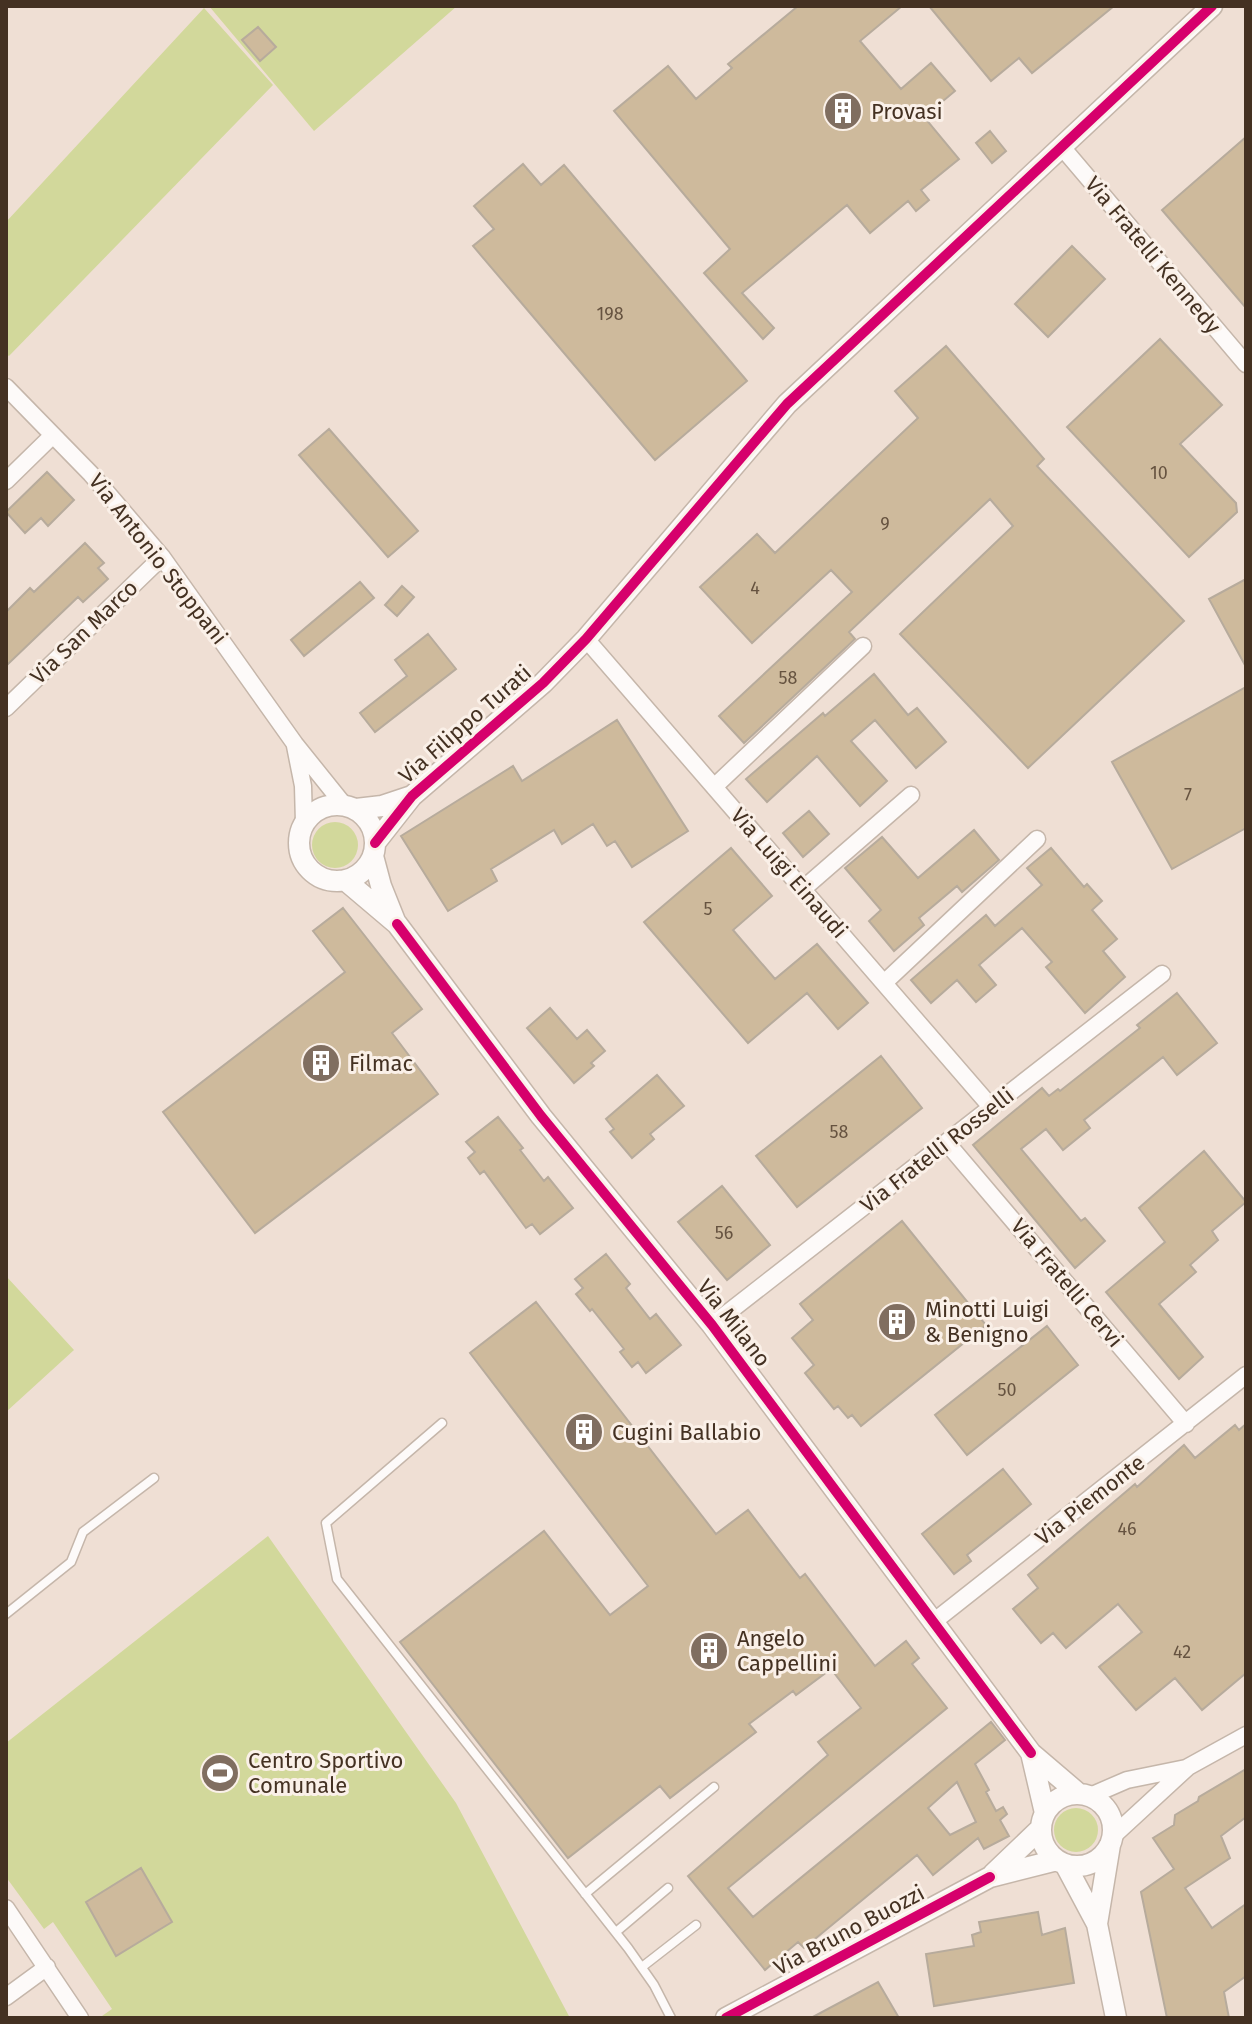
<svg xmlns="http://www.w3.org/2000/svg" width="1252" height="2024" font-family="'Fira Sans',sans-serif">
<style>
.green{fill:#d2d89b}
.building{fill:#ceba9c;stroke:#b7ab9c;stroke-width:2;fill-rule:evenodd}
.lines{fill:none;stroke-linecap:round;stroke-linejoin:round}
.service-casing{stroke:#c5b6aa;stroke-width:11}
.minor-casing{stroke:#c5b6aa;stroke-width:19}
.tertiary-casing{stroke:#c5b6aa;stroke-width:23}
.service{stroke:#fdfaf9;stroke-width:8}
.minor{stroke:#fdfaf9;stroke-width:16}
.tertiary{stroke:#fdfaf9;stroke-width:20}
.cycleway-casing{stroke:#faf0e8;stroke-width:15}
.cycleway{stroke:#d6006c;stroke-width:10}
.labels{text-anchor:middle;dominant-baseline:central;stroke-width:6;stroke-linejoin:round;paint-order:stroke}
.number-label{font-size:18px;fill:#665340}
.poi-label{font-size:22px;fill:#443122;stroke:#faf0e8;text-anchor:start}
.street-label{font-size:22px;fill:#443122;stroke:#faf0e8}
</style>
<rect width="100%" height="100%" fill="#efdfd4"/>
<path class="green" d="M 209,6 L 457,6 L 314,131 Z
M 204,8 L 273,85 L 9,356 L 6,354 L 6,222 Z
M312 845a23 23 0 1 1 46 0a23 23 0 1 1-46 0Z
M 6,1276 L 74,1350 L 6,1412 Z
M 268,1536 L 456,1803 L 570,2018 L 103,2018 L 102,2016 L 112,2009 L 53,1922 L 44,1929 L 6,1877 L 6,1743 Z
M1054 1830a22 22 0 1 1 44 0a22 22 0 1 1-44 0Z"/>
<path class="building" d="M 798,6 L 902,6 L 860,41 L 901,89 L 931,63 L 955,91 L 924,117 L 959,159 L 921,190 L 929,200 L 916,211 L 908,201 L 870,233 L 847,205 L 742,293 L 774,328 L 763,339 L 704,273 L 730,249 L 614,111 L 668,66 L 696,99 L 732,68 L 728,64 Z
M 929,6 L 1114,6 L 1032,73 L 1019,58 L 991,81 Z
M 258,27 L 276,47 L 260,61 L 242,40 Z
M 990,131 L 1006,151 L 992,163 L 976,143 Z
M 1246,137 L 1246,308 L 1162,210 Z
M 523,164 L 541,185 L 564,165 L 747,381 L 655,460 L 473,246 L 494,229 L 474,206 Z
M 1072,246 L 1105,279 L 1048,337 L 1015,304 Z
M 1160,339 L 1222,405 L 1180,444 L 1236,503 L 1237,512 L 1189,557 L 1067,427 Z
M 946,346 L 1044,459 L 1037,466 L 1184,621 L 1028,768 L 900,634 L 1013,526 L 990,499 L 849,632 L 855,639 L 744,743 L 719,716 L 852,592 L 831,570 L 752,643 L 700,587 L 757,534 L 775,553 L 918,418 L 895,391 Z
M 329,429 L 418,531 L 388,557 L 299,455 Z
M 47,472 L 74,500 L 48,526 L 41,518 L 25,533 L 6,512 Z
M 85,543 L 104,563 L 98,568 L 108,579 L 83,602 L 78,597 L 6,666 L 6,612 L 30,588 L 34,592 Z
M 1246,579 L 1246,667 L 1209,599 Z
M 360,582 L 374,598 L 304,656 L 291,640 Z
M 402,586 L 414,597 L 397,616 L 385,605 Z
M 428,634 L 456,669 L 375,732 L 360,713 L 407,676 L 395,660 Z
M 874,674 L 908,715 L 917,708 L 946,742 L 916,768 L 875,720 L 851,741 L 887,781 L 860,806 L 817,756 L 767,802 L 746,779 L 823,713 L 825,716 Z
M 1246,687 L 1246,828 L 1172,869 L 1112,762 Z
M 617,720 L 688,831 L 632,867 L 615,841 L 607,846 L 593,824 L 562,844 L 554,830 L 491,869 L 497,881 L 448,911 L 401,836 L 513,766 L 522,781 Z
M 809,811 L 829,834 L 803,857 L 783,833 Z
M 974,830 L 999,860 L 962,892 L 957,886 L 919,918 L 924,925 L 894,951 L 869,921 L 881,910 L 845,868 L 882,837 L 918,878 Z
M 731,848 L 772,896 L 733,930 L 775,979 L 817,944 L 868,1003 L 838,1029 L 807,993 L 748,1043 L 644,922 Z
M 1051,848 L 1084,887 L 1087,884 L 1102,901 L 1092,910 L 1117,939 L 1103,951 L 1125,977 L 1085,1013 L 1046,967 L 1052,962 L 1022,928 L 979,965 L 996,985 L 976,1002 L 957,980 L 931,1003 L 911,980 L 986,915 L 995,926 L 1042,885 L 1027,868 Z
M 343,908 L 422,1009 L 392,1033 L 438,1094 L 255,1233 L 163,1112 L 345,972 L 313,931 Z
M 1177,993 L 1217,1043 L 1177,1075 L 1163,1057 L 1084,1120 L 1090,1128 L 1063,1150 L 1046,1129 L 1021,1149 L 1081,1221 L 1085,1218 L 1105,1241 L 1075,1268 L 973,1145 L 1042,1088 L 1049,1096 L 1058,1089 L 1060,1091 L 1140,1028 L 1137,1025 Z
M 550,1008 L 577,1039 L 587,1030 L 605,1051 L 591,1063 L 594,1066 L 574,1083 L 527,1028 Z
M 881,1056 L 922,1108 L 797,1207 L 756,1156 Z
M 657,1075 L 684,1106 L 650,1134 L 654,1139 L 632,1158 L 610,1132 L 614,1129 L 606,1119 Z
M 498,1117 L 523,1148 L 520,1150 L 544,1181 L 548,1177 L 573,1208 L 540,1234 L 532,1224 L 526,1228 L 484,1171 L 480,1174 L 468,1158 L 475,1152 L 466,1142 Z
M 1204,1151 L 1246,1202 L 1212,1231 L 1218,1240 L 1190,1265 L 1196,1272 L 1159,1304 L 1203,1357 L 1179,1379 L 1106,1292 L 1165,1242 L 1139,1208 Z
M 722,1186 L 770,1245 L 727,1280 L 678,1222 Z
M 902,1221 L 986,1325 L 861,1426 L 852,1415 L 848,1418 L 838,1406 L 834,1409 L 805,1373 L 814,1365 L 792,1338 L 813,1320 L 800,1304 Z
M 606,1254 L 630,1284 L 626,1288 L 650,1319 L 656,1314 L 681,1345 L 646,1373 L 638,1362 L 632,1367 L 620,1352 L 624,1349 L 592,1309 L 590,1311 L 576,1294 L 583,1288 L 575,1279 Z
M 536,1302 L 716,1534 L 748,1510 L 800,1578 L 805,1574 L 875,1666 L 906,1641 L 919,1658 L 912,1664 L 947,1708 L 728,1888 L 753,1917 L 991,1722 L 1005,1740 L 975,1764 L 989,1790 L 986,1792 L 996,1811 L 1003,1807 L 1007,1814 L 1000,1820 L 1009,1836 L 984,1849 L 978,1838 L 933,1875 L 917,1855 L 804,1948 L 798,1942 L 765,1970 L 688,1876 L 828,1755 L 818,1742 L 861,1708 L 831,1669 L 796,1695 L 793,1691 L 749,1724 L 756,1732 L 670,1798 L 660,1786 L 568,1858 L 400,1642 L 544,1531 L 610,1615 L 648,1586 L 470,1353 ZM 957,1782 L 976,1822 L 950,1835 L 928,1808 Z
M 1047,1326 L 1078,1365 L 967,1455 L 935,1415 Z
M 1246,1424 L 1246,1673 L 1202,1710 L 1175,1678 L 1136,1710 L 1099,1667 L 1142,1632 L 1118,1604 L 1066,1648 L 1053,1633 L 1041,1643 L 1013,1609 L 1038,1588 L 1028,1575 L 1135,1484 L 1137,1487 L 1184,1445 L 1195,1458 L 1235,1425 L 1239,1430 Z
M 1003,1469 L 1031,1504 L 967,1555 L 971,1561 L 954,1574 L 922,1534 Z
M 1246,1769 L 1246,1817 L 1221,1836 L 1230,1858 L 1185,1888 L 1212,1928 L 1246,1904 L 1246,1976 L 1224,1992 L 1229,2018 L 1167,2018 L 1141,1892 L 1174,1869 L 1153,1838 L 1174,1825 L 1175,1815 L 1198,1801 L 1199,1797 Z
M 141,1868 L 172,1922 L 116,1956 L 86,1902 Z
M 1038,1912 L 1042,1935 L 1065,1928 L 1074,1983 L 934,2006 L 926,1954 L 974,1946 L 972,1935 L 981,1932 L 979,1922 Z
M 878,1982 L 899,2018 L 811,2018 Z"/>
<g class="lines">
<defs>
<path id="service" d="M 442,1423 L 326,1523 L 337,1579 L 628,1948 L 654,1985 L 671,2018
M 6,1614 L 71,1562 L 83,1532 L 154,1478
M 585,1894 L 714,1787
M 616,1932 L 668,1888
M 642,1967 L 696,1925"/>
<path id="minor" d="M 1061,146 L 1246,364
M 6,387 L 91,474 L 162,557 L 295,744 L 344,805
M 6,481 L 53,435
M 586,639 L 992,1108
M 6,708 L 162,557
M 295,746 L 303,786 L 304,823
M 714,787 L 863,646
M 803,889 L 911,795
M 884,983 L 1037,839
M 947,1143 L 1186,1424
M 712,1325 L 1162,974
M 932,1623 L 1246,1375
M 1090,1796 L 1127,1780 L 1186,1768
M 1113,1836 L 1188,1767 L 1246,1735
M 6,1908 L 80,2018
M 6,1997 L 47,1967"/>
<path id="tertiary" d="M299 843a38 38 0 1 1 76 0a38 38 0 1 1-76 0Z
M 356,809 L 382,806 L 412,796
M 375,843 L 412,796 L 543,683 L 586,639 L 787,404 L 1212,6
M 373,856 L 381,886 L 395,921
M 345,880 L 397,924 L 541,1116 L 712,1325 L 1031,1753 L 1079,1794
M 1031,1753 L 1045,1813
M1041 1830a36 36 0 1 1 72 0a36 36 0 1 1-72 0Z
M 1065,1864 L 1097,1924 L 1116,2018
M 993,1874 L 1040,1829
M 1097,1924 L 1110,1845
M 726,2018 L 990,1877 L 1057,1860"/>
</defs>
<use href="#service" class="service-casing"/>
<use href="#minor" class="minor-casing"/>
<use href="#tertiary" class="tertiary-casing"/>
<use href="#service" class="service"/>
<use href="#minor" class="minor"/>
<use href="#tertiary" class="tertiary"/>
<defs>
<path id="cycleway" d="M 375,843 L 412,796 L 543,683 L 586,639 L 787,404 L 1212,6
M 397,924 L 541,1116 L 712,1325 L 1031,1753
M 726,2018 L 990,1877"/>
</defs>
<use href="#cycleway" class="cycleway-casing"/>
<use href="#cycleway" class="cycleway"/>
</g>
<defs>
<symbol id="building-disc" viewBox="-11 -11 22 22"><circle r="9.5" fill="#806e60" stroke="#faf0e8"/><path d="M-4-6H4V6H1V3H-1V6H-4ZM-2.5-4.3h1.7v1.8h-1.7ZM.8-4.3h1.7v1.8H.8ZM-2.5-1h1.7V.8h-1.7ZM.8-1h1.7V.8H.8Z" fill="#fff"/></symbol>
<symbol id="stadium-disc" viewBox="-11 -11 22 22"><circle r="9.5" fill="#806e60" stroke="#faf0e8"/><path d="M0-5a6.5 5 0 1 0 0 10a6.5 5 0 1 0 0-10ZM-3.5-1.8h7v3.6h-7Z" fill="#fff"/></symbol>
</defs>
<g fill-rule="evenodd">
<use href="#building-disc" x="821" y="89" width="44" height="44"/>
<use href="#building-disc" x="299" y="1041" width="44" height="44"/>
<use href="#building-disc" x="875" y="1300" width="44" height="44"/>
<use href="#building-disc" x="562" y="1410" width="44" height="44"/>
<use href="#building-disc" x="687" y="1629" width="44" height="44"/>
<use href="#stadium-disc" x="198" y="1751" width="44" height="44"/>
</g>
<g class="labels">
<g class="number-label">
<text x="610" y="314">198</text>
<text x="1159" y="473">10</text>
<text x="885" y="524">9</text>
<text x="755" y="588">4</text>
<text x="788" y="678">58</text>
<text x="1188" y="795">7</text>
<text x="708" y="909">5</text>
<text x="839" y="1132">58</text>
<text x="724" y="1233">56</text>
<text x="1007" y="1390">50</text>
<text x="1127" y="1529">46</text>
<text x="1182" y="1652">42</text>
</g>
<g class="poi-label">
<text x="871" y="111">Provasi</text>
<text x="349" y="1063">Filmac</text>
<text x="925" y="1309">Minotti Luigi<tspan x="925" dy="25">&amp; Benigno</tspan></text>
<text x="612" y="1432">Cugini Ballabio</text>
<text x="737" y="1638">Angelo<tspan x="737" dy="25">Cappellini</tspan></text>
<text x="248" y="1760">Centro Sportivo<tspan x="248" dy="25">Comunale</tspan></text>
</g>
<g class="street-label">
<text transform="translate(1153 255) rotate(50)">Via Fratelli Kennedy</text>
<text transform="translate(158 559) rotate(52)">Via Antonio Stoppani</text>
<text transform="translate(84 632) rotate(-44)">Via San Marco</text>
<text transform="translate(465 724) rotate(-41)">Via Filippo Turati</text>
<text transform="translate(789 873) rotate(49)">Via Luigi Einaudi</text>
<text transform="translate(937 1150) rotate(-38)">Via Fratelli Rosselli</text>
<text transform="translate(1067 1283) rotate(50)">Via Fratelli Cervi</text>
<text transform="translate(734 1323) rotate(52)">Via Milano</text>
<text transform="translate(1090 1500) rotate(-38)">Via Piemonte</text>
<text transform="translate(849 1930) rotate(-28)">Via Bruno Buozzi</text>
</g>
</g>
<rect width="1252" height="2024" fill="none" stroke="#443122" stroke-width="16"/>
</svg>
